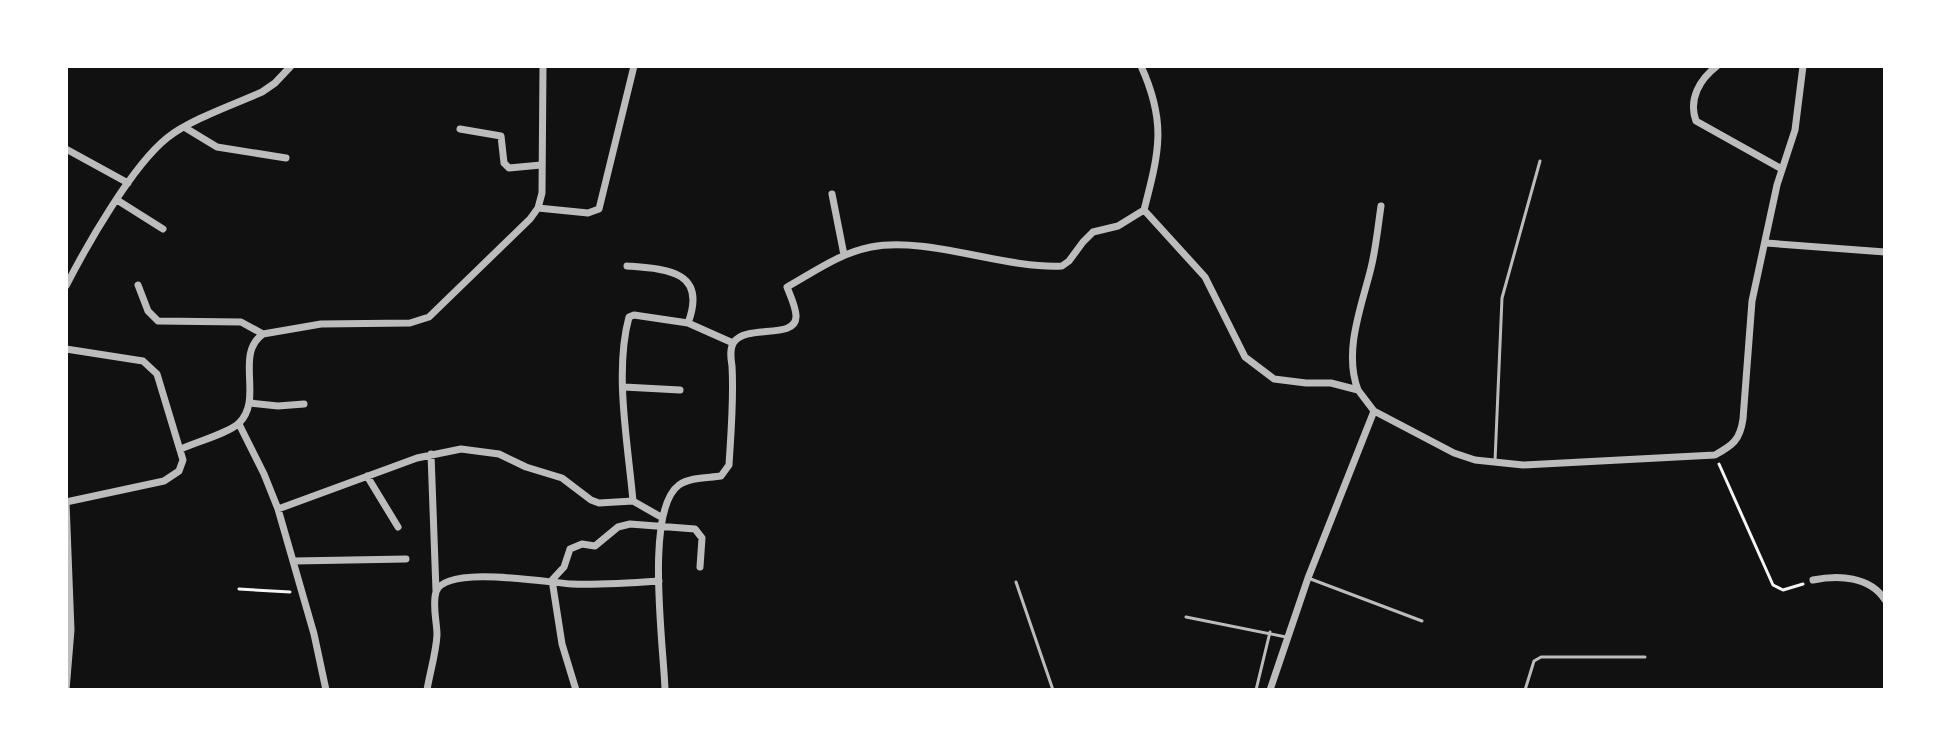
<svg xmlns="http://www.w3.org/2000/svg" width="1951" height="756" font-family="'Asap Condensed',sans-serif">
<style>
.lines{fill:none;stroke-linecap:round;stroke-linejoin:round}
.path{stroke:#f5f5f5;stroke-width:3}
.service{stroke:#bcbcbc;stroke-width:3}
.minor{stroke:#bcbcbc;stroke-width:7}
</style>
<rect width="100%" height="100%" fill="#111"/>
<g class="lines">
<path class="path" d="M 1719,464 L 1773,585 L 1783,590 L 1803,584
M 239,589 L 290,592"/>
<path class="service" d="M 1495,461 L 1502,298 L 1540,161
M 1308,578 L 1422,621
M 1016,582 L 1053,690
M 1186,617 L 1286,637
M 1256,690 L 1270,632
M 1525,690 L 1534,661 L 1541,657 L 1645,657"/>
<path class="minor" d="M 1141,66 C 1167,123 1159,152 1144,210 L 1205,277 L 1245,357 L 1274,379 L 1306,383 L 1331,383 L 1358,390 L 1374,411 L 1454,453 L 1475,460 L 1523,465 L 1715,455 C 1733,445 1740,440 1743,419 L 1752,301 L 1777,185 L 1795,130 L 1803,66
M 1717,66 C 1700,79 1688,99 1696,121 L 1782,169
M 184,127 L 217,147 L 286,158
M 460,129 L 501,136 L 504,163 L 509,168 L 541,165
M 66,149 L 128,183
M 832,194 L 844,255
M 117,200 L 163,229
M 538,208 L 588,213 L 599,209 L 634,66
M 1766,243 L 1885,252
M 627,266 C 665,269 708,270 688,323
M 138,285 L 148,311 L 158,321 L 241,322 L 263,334
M 66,286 C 87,245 132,166 167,138 C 189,120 235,104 262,92 L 275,83 L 291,66
M 66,349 L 143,361 L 157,374 L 183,460 L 179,471 L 164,481 L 66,502 L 71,630 L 66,690
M 624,387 L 680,390
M 1358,390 C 1343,351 1362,305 1371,268 C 1376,248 1378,226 1381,206
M 250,403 L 278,406 L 304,404
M 239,424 L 264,474 L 278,509 L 314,634 L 326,690
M 181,449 C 196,442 229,433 239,423 C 264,399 234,354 263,334 L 321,324 L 410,323 L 429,317 L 530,219 L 538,208 L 542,193 L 543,66
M 431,454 L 436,591
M 367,476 L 398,527
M 633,501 C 628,444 614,372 629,317 L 634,315 L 688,323 L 733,343
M 278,509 L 417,458 L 461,449 L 499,454 L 526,467 L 562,478 L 591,500 L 599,503 L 633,501 L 661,517
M 294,561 L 406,559
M 1813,580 C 1838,575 1870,576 1885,600
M 427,690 C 430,672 436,653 437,635 C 437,622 432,605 436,592 C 445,564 549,583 572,584 C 601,585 630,583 659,581
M 576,690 L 562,644 L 552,580 L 564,567 L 570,549 L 582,544 L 595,546 L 618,527 L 630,524 L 695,529 L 702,538 L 700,567
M 665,690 C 664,649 644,510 679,485 C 690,477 708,478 721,476 L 729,465 C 731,432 734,399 732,366 C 731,359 729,349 734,342 C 746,324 797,340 796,316 C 796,307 790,295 787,287 C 814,272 840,253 871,247 C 928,236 1003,269 1062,266 L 1069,261 L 1083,242 L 1093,232 L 1118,226 L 1144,210
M 1270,690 L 1308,578 L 1374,411"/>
</g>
<rect width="1951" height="756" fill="none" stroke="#ffffff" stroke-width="136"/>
</svg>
